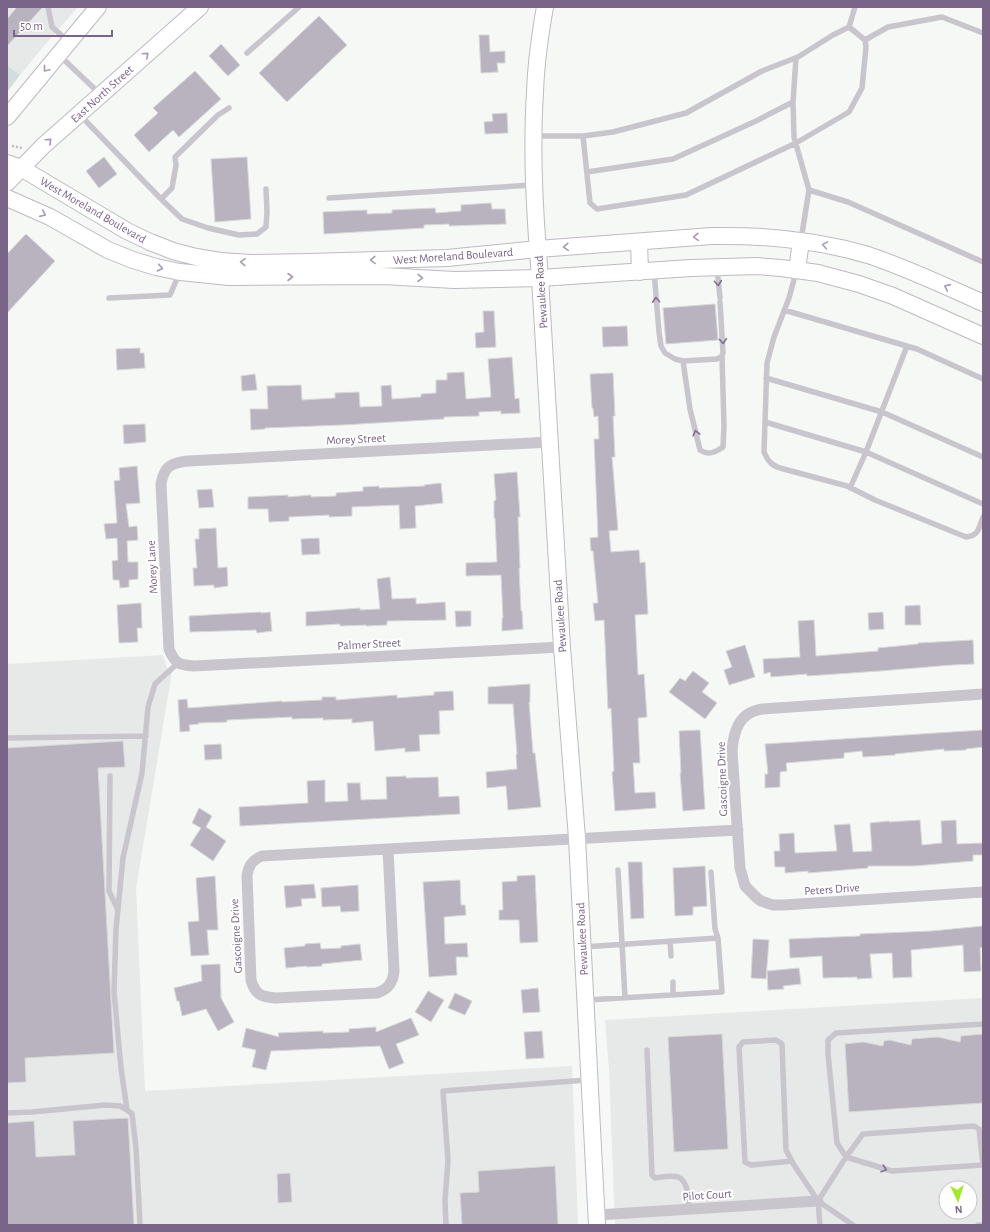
<svg xmlns="http://www.w3.org/2000/svg" width="990" height="1232" font-family="'Alegreya Sans',sans-serif">
<style>
.built{fill:#e7e8e8;fill-rule:evenodd}
.green{fill:#d3dddb}
.building{fill:#b9b2bf;stroke:#d7d9d7}
.lines{fill:none;stroke-linecap:round;stroke-linejoin:round}
.secondary-casing{stroke:#bfb9c3;stroke-width:18}
.path{stroke:#c0bcc2;stroke-width:2.5;stroke-dasharray:2 2;stroke-linecap:butt}
.lane{stroke:#c9c5cc;stroke-width:5.5}
.street{stroke:#c9c5cc;stroke-width:11}
.secondary{stroke:#fff;stroke-width:16}
.oneway{stroke:#a89bb1}
.oneway2{stroke:#816f8e}
.labels{text-anchor:middle;dominant-baseline:central;stroke-width:4;stroke-linejoin:round;paint-order:stroke}
.street-label{font-size:12px;fill:#796587;stroke:#fff}
</style>
<rect width="100%" height="100%" fill="#f5f8f5"/>
<path class="built" d="M 7,7 L 78,7 L 43,47 L 20,75 L 7,65 Z
M 163,655 L 167,668 L 172,672 L 136,888 L 145,1091 L 572,1066 L 578,1225 L 7,1225 L 7,664 Z
M 983,998 L 983,1225 L 615,1225 L 609,1070 L 605,1020 ZM 946,1188 L 970,1188 L 970,1212 L 946,1212 Z"/>
<path class="green" d="M 7,65 L 20,75 L 7,92 Z"/>
<path class="building" d="M 17,7 L 43,7 L 7,46 L 7,19 Z
M 319,16 L 347,45 L 287,102 L 259,73 Z
M 479,35 L 489,35 L 490,52 L 505,51 L 505,63 L 497,63 L 498,72 L 481,73 Z
M 221,44 L 240,65 L 228,76 L 209,56 Z
M 195,71 L 221,99 L 179,137 L 173,130 L 149,152 L 134,135 L 158,113 L 153,108 Z
M 507,113 L 508,133 L 485,134 L 484,122 L 493,121 L 492,114 Z
M 104,157 L 117,174 L 99,188 L 86,171 Z
M 247,157 L 251,219 L 215,222 L 211,159 Z
M 491,203 L 492,209 L 505,209 L 506,224 L 449,226 L 449,224 L 424,225 L 424,228 L 324,234 L 323,212 L 367,210 L 367,214 L 392,213 L 392,210 L 435,208 L 436,213 L 461,211 L 461,205 Z
M 26,234 L 55,261 L 7,313 L 7,254 Z
M 715,304 L 718,340 L 666,344 L 663,308 Z
M 483,311 L 494,311 L 496,347 L 476,348 L 475,333 L 484,332 Z
M 627,326 L 628,346 L 603,347 L 602,327 Z
M 140,348 L 140,353 L 144,353 L 145,368 L 117,370 L 116,349 Z
M 512,357 L 515,399 L 519,398 L 520,413 L 501,414 L 501,411 L 479,412 L 479,416 L 444,417 L 444,419 L 342,425 L 265,428 L 265,429 L 251,430 L 250,409 L 268,409 L 267,386 L 301,385 L 302,400 L 335,398 L 335,393 L 359,392 L 360,407 L 382,406 L 381,386 L 391,385 L 392,399 L 421,397 L 421,394 L 436,393 L 436,380 L 447,380 L 447,373 L 464,372 L 466,399 L 491,397 L 488,359 Z
M 613,373 L 615,416 L 613,416 L 615,457 L 612,457 L 618,530 L 609,531 L 611,552 L 639,550 L 640,563 L 645,562 L 648,614 L 635,615 L 638,675 L 644,674 L 647,717 L 638,718 L 640,763 L 633,763 L 635,793 L 655,792 L 656,808 L 615,811 L 612,772 L 614,771 L 611,708 L 608,709 L 604,620 L 595,621 L 593,603 L 598,603 L 593,551 L 591,551 L 590,538 L 598,537 L 594,439 L 599,439 L 598,416 L 594,417 L 593,408 L 592,408 L 590,374 Z
M 255,374 L 257,390 L 242,391 L 241,376 Z
M 145,424 L 146,442 L 124,444 L 123,425 Z
M 137,466 L 140,503 L 126,504 L 129,527 L 137,526 L 138,540 L 127,541 L 128,562 L 138,562 L 138,579 L 129,580 L 129,587 L 120,588 L 119,580 L 113,580 L 112,561 L 118,560 L 117,538 L 106,539 L 104,524 L 117,523 L 114,481 L 120,480 L 119,468 Z
M 517,472 L 520,517 L 518,517 L 520,568 L 519,568 L 521,611 L 522,611 L 523,629 L 502,631 L 502,618 L 503,618 L 501,575 L 466,576 L 466,563 L 497,562 L 495,518 L 494,518 L 494,501 L 496,500 L 494,474 Z
M 441,483 L 443,503 L 415,506 L 416,528 L 400,529 L 399,505 L 352,507 L 352,516 L 329,517 L 329,515 L 289,517 L 289,521 L 269,522 L 268,509 L 248,509 L 248,497 L 288,495 L 288,497 L 311,495 L 311,497 L 336,496 L 336,493 L 363,491 L 363,487 L 379,486 L 379,488 L 425,486 L 424,485 Z
M 212,489 L 214,507 L 199,508 L 197,490 Z
M 216,528 L 218,568 L 227,567 L 228,586 L 214,588 L 214,585 L 194,586 L 193,568 L 197,568 L 195,539 L 199,539 L 199,529 Z
M 319,538 L 320,554 L 302,555 L 301,539 Z
M 390,577 L 392,599 L 416,598 L 416,604 L 445,602 L 446,620 L 387,621 L 387,625 L 366,626 L 366,625 L 340,626 L 340,624 L 306,626 L 306,612 L 360,608 L 360,610 L 380,609 L 377,579 Z
M 141,603 L 142,628 L 137,628 L 138,642 L 119,643 L 117,605 Z
M 920,605 L 921,625 L 905,625 L 905,606 Z
M 455,611 L 471,611 L 471,626 L 456,627 Z
M 261,612 L 261,613 L 270,612 L 272,631 L 257,633 L 256,630 L 190,632 L 189,616 Z
M 883,612 L 884,629 L 869,630 L 868,613 Z
M 814,620 L 816,656 L 878,651 L 878,648 L 918,644 L 918,643 L 973,640 L 974,664 L 952,665 L 880,671 L 807,676 L 807,674 L 771,677 L 770,672 L 764,674 L 763,659 L 800,657 L 798,621 Z
M 745,645 L 755,677 L 729,685 L 724,670 L 732,667 L 726,651 Z
M 693,671 L 709,683 L 702,692 L 717,703 L 705,719 L 669,692 L 680,678 L 685,681 Z
M 530,684 L 530,702 L 529,702 L 533,753 L 535,753 L 541,807 L 508,810 L 506,786 L 487,788 L 486,772 L 517,769 L 516,755 L 517,754 L 513,704 L 488,704 L 488,687 Z
M 453,691 L 454,710 L 439,711 L 440,734 L 419,735 L 420,751 L 405,752 L 405,748 L 375,751 L 373,721 L 352,723 L 352,719 L 323,720 L 323,718 L 292,719 L 292,717 L 227,720 L 227,722 L 198,723 L 199,724 L 189,725 L 190,731 L 180,732 L 178,700 L 187,699 L 188,708 L 282,701 L 282,702 L 322,700 L 322,697 L 336,697 L 336,700 L 397,695 L 397,698 L 434,695 L 434,692 Z
M 700,730 L 705,809 L 683,811 L 680,773 L 681,773 L 679,731 Z
M 983,730 L 983,747 L 966,749 L 966,750 L 944,751 L 944,749 L 895,754 L 895,755 L 863,757 L 862,751 L 844,753 L 844,758 L 786,763 L 787,771 L 780,772 L 780,787 L 765,788 L 765,774 L 768,774 L 765,744 Z
M 123,741 L 125,767 L 98,768 L 114,1053 L 25,1058 L 26,1082 L 7,1083 L 7,748 Z
M 221,744 L 222,759 L 205,760 L 204,745 Z
M 406,776 L 406,778 L 438,777 L 439,797 L 459,796 L 460,814 L 240,826 L 239,807 L 308,803 L 307,781 L 325,780 L 325,802 L 348,801 L 347,783 L 360,783 L 361,800 L 387,799 L 386,777 Z
M 199,808 L 212,816 L 206,827 L 226,841 L 213,861 L 190,845 L 201,828 L 192,823 Z
M 920,820 L 922,845 L 942,843 L 941,821 L 956,820 L 957,844 L 983,843 L 983,855 L 973,855 L 973,861 L 914,866 L 868,866 L 868,868 L 808,873 L 808,871 L 785,873 L 785,867 L 775,867 L 774,851 L 780,851 L 779,834 L 794,833 L 795,853 L 837,851 L 834,825 L 850,824 L 853,852 L 872,851 L 870,823 L 889,821 L 889,822 Z
M 628,862 L 642,862 L 644,918 L 631,919 Z
M 705,866 L 707,906 L 693,907 L 693,915 L 675,916 L 673,868 Z
M 535,875 L 538,942 L 520,943 L 519,920 L 499,920 L 499,910 L 503,910 L 502,882 L 517,881 L 517,876 Z
M 215,876 L 218,930 L 207,930 L 209,955 L 191,956 L 188,922 L 199,921 L 196,878 Z
M 460,880 L 461,905 L 465,905 L 466,915 L 444,917 L 445,944 L 467,943 L 468,957 L 456,957 L 457,975 L 429,977 L 423,882 Z
M 314,884 L 316,898 L 301,899 L 302,906 L 286,908 L 284,886 Z
M 358,885 L 359,911 L 341,912 L 340,906 L 322,907 L 321,888 Z
M 983,926 L 983,947 L 980,948 L 981,971 L 964,972 L 963,945 L 911,950 L 912,977 L 893,978 L 892,953 L 870,954 L 872,978 L 857,979 L 857,977 L 823,978 L 822,956 L 790,958 L 789,939 L 860,936 L 860,934 L 932,931 Z
M 753,939 L 769,940 L 766,979 L 751,978 Z
M 320,943 L 321,949 L 341,948 L 341,946 L 360,944 L 362,960 L 322,964 L 322,966 L 307,967 L 306,966 L 286,968 L 284,948 L 305,946 L 305,944 Z
M 220,964 L 221,998 L 234,1022 L 218,1031 L 206,1009 L 182,1016 L 179,1001 L 177,1001 L 174,988 L 202,981 L 201,965 Z
M 799,968 L 801,984 L 783,986 L 784,989 L 768,990 L 767,971 Z
M 538,988 L 540,1012 L 523,1013 L 521,990 Z
M 428,991 L 444,1000 L 431,1022 L 415,1012 Z
M 455,993 L 472,1001 L 465,1015 L 448,1008 Z
M 411,1018 L 419,1035 L 396,1044 L 404,1063 L 389,1069 L 380,1046 L 271,1051 L 266,1070 L 252,1067 L 256,1050 L 242,1047 L 246,1028 L 279,1037 L 278,1033 L 323,1031 L 323,1033 L 349,1032 L 349,1029 L 376,1027 L 376,1032 Z
M 542,1031 L 544,1058 L 526,1059 L 524,1032 Z
M 722,1034 L 728,1149 L 674,1152 L 668,1037 Z
M 983,1034 L 983,1103 L 849,1112 L 845,1044 L 863,1042 L 883,1046 L 884,1041 L 889,1040 L 911,1045 L 912,1039 L 938,1037 L 960,1042 L 961,1036 Z
M 128,1118 L 134,1225 L 7,1225 L 7,1123 L 34,1121 L 36,1157 L 75,1155 L 73,1121 Z
M 555,1166 L 558,1225 L 462,1225 L 460,1193 L 479,1192 L 478,1171 Z
M 290,1173 L 292,1202 L 278,1203 L 277,1174 Z"/>
<g class="lines">
<defs>
<path id="secondary" d="M 545,7 C 540,35 536,63 535,92 C 531,154 535,216 540,278 L 562,647 L 577,838 L 597,1225
M 7,117 L 98,7
M 7,163 L 21,168 L 127,231 L 150,242 L 173,251 L 196,257 L 220,261 L 251,263 L 309,262 L 447,258 L 538,249 L 712,236 C 764,235 817,240 868,255 C 907,268 945,286 983,303
M 7,183 L 43,146 L 200,7
M 7,198 L 50,217 L 108,250 L 133,260 L 156,267 L 180,272 L 229,277 L 383,276 L 454,280 L 540,278 L 691,268 L 757,266 L 781,268 L 818,273 L 859,284 L 893,296 L 983,336
M 639,242 L 640,272
M 797,270 L 801,241"/>
</defs>
<use href="#secondary" class="secondary-casing"/>
<path class="path" d="M 12,146 L 22,148"/>
<path class="lane" d="M 48,7 L 52,27 L 67,40
M 865,40 L 888,27 L 942,17 L 983,33
M 247,53 L 299,7
M 59,55 L 99,93
M 796,58 L 793,102 L 794,137 L 809,190 L 801,240
M 81,116 L 161,199 L 172,188 L 176,165 L 175,157 L 218,115 L 229,108
M 534,136 L 583,136 L 613,132 L 686,113 L 762,71 L 798,57 L 833,35 L 849,27 L 855,7
M 583,136 L 590,203 L 597,209 L 686,195 L 796,143 L 849,112 L 862,88 L 866,47 L 865,40 L 849,27
M 587,172 L 673,159 L 756,121 L 793,102
M 809,190 L 848,202 L 983,262
M 329,198 L 532,185
M 161,199 L 182,219 L 208,228 L 239,235 L 257,234 L 266,227 L 267,212 L 266,189
M 717,268 L 720,298
M 654,271 L 659,332 L 661,346 L 665,353 L 675,359 L 683,361 L 717,359 L 722,356 L 723,353 L 720,302
M 796,272 L 789,298 L 774,337 L 767,363 L 764,452 C 768,461 771,465 780,468 L 847,486 L 875,500 L 966,537 C 979,536 979,527 983,517
M 109,298 L 170,295 L 179,274
M 784,310 L 917,349 L 983,379
M 683,361 L 690,409 L 700,450 C 709,456 715,452 723,447 L 724,426 L 722,356
M 766,378 L 882,412 L 983,457
M 765,422 L 866,452 L 983,504
M 850,488 L 866,452 L 907,346
M 7,738 L 146,736
M 110,776 L 109,891 L 118,910
M 618,870 L 625,998
M 711,872 L 715,929 L 718,938
M 670,941 L 671,956
M 583,947 L 718,938 L 722,992 L 587,1000
M 673,982 L 673,995
M 983,1024 L 836,1033 L 828,1040 L 828,1054 L 837,1143 L 846,1157 L 892,1171 L 983,1165
M 647,1050 L 652,1175 L 655,1178 C 662,1177 671,1175 678,1177 C 689,1181 688,1200 689,1209
M 127,1110 L 121,1068 L 114,992 L 116,929 L 123,858 L 142,773 L 148,707 L 155,684 L 178,663
M 7,1113 L 32,1112 L 105,1105 L 120,1106 L 127,1110 L 132,1114 L 136,1148 L 140,1225
M 792,1161 L 751,1165 L 745,1162 L 739,1047 L 743,1042 L 776,1040 L 782,1044 L 786,1150 L 794,1165 L 818,1201 L 853,1225
M 446,1225 L 445,1200 L 448,1161 L 443,1091 L 587,1080
M 820,1225 L 818,1201 L 846,1157 L 863,1134 L 974,1126 L 979,1129 L 983,1165
M 978,1225 L 983,1225"/>
<path class="street" d="M 550,442 L 188,461 C 171,463 164,466 161,484 L 169,649 C 175,664 179,665 194,666 L 562,647
M 983,694 L 762,709 C 758,710 753,711 750,713 C 736,720 733,738 732,751 L 740,868 L 745,886 L 757,898 L 761,901 L 773,905 L 784,905 L 983,892
M 388,849 L 394,971 C 393,983 388,989 377,993 L 276,998 C 262,997 255,995 251,980 L 247,876 C 248,866 252,860 262,856 Z
M 388,849 L 738,830
M 597,1215 L 818,1201"/>
<use href="#secondary" class="secondary"/>
</g>
<defs><path id="oneway-chevron" d="M-2-3.5L2.5 0L-2 3.5" fill="none" stroke-width="1.6" stroke-linecap="round" stroke-linejoin="round"/></defs>
<g class="oneway">
<use href="#oneway-chevron" transform="translate(146 55) rotate(-42)"/>
<use href="#oneway-chevron" transform="translate(46 69) rotate(130)"/>
<use href="#oneway-chevron" transform="translate(49 141) rotate(-42)"/>
<use href="#oneway-chevron" transform="translate(43 214) rotate(24)"/>
<use href="#oneway-chevron" transform="translate(696 237) rotate(176)"/>
<use href="#oneway-chevron" transform="translate(825 245) rotate(-170)"/>
<use href="#oneway-chevron" transform="translate(566 247) rotate(176)"/>
<use href="#oneway-chevron" transform="translate(373 260) rotate(178)"/>
<use href="#oneway-chevron" transform="translate(243 262) rotate(-177)"/>
<use href="#oneway-chevron" transform="translate(160 268) rotate(12)"/>
<use href="#oneway-chevron" transform="translate(290 277)"/>
<use href="#oneway-chevron" transform="translate(420 278) rotate(3)"/>
<use href="#oneway-chevron" transform="translate(947 287) rotate(-156)"/>
</g>
<g class="oneway2">
<use href="#oneway-chevron" transform="translate(718 283) rotate(85)"/>
<use href="#oneway-chevron" transform="translate(656 300) rotate(-94)"/>
<use href="#oneway-chevron" transform="translate(723 341) rotate(86)"/>
<use href="#oneway-chevron" transform="translate(696 433) rotate(-104)"/>
<use href="#oneway-chevron" transform="translate(884 1169) rotate(17)"/>
</g>
<g class="labels">
<g class="street-label">
<text transform="translate(102 94) rotate(-42)">East North Street</text>
<text transform="translate(93 210) rotate(30)">West Moreland Boulevard</text>
<text transform="translate(453 256) rotate(-4)">West Moreland Boulevard</text>
<text transform="translate(541 292) rotate(-94)">Pewaukee Road</text>
<text transform="translate(356 439) rotate(-3)">Morey Street</text>
<text transform="translate(152 567) rotate(-93)">Morey Lane</text>
<text transform="translate(560 616) rotate(-94)">Pewaukee Road</text>
<text transform="translate(369 644) rotate(-3)">Palmer Street</text>
<text transform="translate(722 779) rotate(-92)">Gascoigne Drive</text>
<text transform="translate(832 889) rotate(-4)">Peters Drive</text>
<text transform="translate(236 936) rotate(-93)">Gascoigne Drive</text>
<text transform="translate(582 939) rotate(-93)">Pewaukee Road</text>
<text transform="translate(707 1195) rotate(-4)">Pilot Court</text>
</g>
</g>
<rect width="990" height="1232" fill="none" stroke="#796587" stroke-width="16"/>
<g transform="translate(958 1200) rotate(176)"><circle r="19" fill="#ffffff" stroke="#c9c1cf"/>
<path d="M0-3L7 15L0 10L-7 15Z" fill="#a0eb22"/>
<text y="-6" font-size="11" font-weight="bold" text-anchor="middle" fill="#796587">N</text>
</g>
<path d="M14 30v6h98v-6" fill="none" stroke="#796587" stroke-width="2"/>
<text x="20" y="30" font-size="12" fill="#796587" stroke="#ffffff" stroke-width="3" paint-order="stroke">50 m</text>
</svg>
